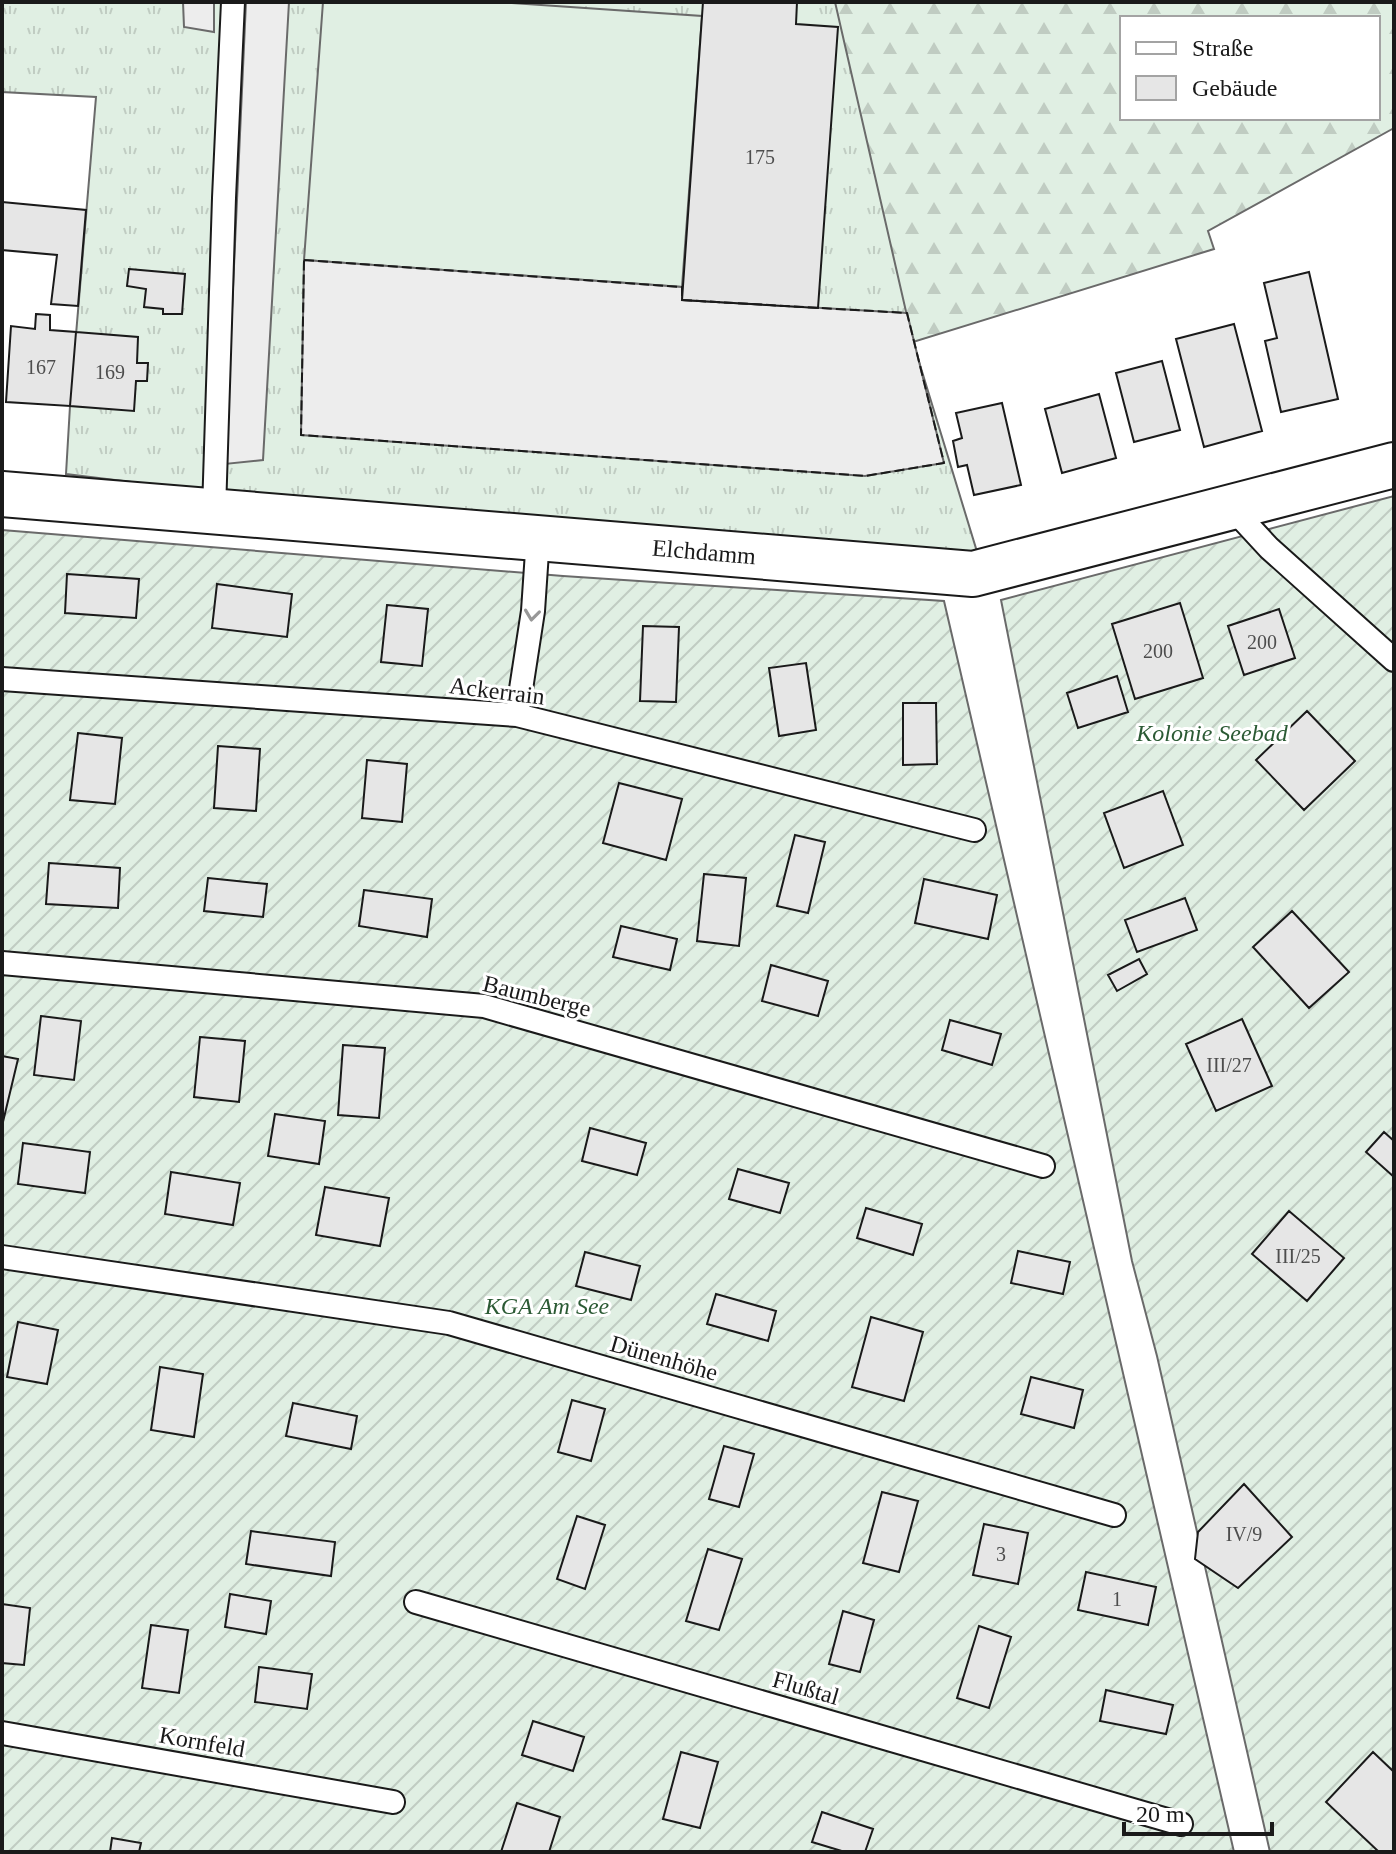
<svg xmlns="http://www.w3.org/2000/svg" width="1396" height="1854" font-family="'Times New Roman',serif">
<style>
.grass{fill:url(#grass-tufts);stroke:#6a6a6a;stroke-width:2}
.forest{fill:url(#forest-firs);stroke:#6a6a6a;stroke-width:2;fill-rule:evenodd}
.garden{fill:url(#garden-furrows);stroke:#6a6a6a;stroke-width:2}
.pitch{fill:#e0efe3;stroke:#6a6a6a;stroke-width:2}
.parking{fill:#ededed;stroke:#6a6a6a;stroke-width:2}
.building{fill:#e6e6e6;stroke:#1a1a1a;stroke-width:2}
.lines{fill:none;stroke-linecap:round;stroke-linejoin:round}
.service-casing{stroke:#1a1a1a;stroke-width:26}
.minor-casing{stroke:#1a1a1a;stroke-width:48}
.service{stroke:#fff;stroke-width:22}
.minor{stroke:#fff;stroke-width:44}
.fence{stroke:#1a1a1a;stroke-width:2;stroke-dasharray:10 4;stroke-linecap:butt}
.oneway{stroke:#989898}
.labels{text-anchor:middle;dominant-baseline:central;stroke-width:6;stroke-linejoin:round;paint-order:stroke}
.number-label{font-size:20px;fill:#4d4d4d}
.street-label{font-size:24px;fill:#1a1a1a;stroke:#fff}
.park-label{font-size:24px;font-style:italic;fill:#2b5a34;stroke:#fff}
</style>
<defs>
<pattern id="grass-tufts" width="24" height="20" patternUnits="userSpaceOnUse" patternTransform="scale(2)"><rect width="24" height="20" fill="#e0efe3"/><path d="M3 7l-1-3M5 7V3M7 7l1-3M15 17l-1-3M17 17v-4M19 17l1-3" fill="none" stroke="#c0ccc2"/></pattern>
<pattern id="forest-firs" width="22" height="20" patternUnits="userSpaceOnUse" patternTransform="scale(2)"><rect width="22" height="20" fill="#e0efe3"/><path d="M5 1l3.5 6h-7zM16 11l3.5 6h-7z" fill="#c0ccc2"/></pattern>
<pattern id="garden-furrows" width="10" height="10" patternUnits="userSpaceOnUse" patternTransform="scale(2)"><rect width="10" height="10" fill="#e0efe3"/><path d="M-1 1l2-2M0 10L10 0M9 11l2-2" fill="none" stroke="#c0ccc2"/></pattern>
</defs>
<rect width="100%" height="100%" fill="#fff"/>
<path class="grass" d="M 2,2 L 841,2 L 913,342 L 978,555 L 213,492 L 66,474 L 70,406 L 96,97 L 2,92 Z"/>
<path class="forest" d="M 835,2 L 1394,2 L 1394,128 L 1208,231 L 1214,249 L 913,342 ZM 1122,18 L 1378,18 L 1378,118 L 1122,118 Z"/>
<path class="garden" d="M 1394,496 L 1394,1852 L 1270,1852 L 1157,1356 L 1132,1261 L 1001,600 Z
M 2,530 L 563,576 L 944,601 L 1234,1852 L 2,1852 Z"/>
<path class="pitch" d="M 323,2 L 498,2 L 702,16 L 682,287 L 304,260 Z"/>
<path class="parking" d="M 183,2 L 214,2 L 214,32 L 184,27 Z
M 246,2 L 289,2 L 263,460 L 225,464 Z
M 304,260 L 682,287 L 682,300 L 907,313 L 944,463 L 865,476 L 301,435 Z"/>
<path class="building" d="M 703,2 L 797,2 L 796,24 L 838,27 L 818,308 L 682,300 Z
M 2,202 L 86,210 L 78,306 L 51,304 L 57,255 L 2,250 Z
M 129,269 L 185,274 L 182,314 L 163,314 L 163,309 L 144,307 L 146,289 L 127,286 Z
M 1309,272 L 1338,399 L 1281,412 L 1265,341 L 1277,338 L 1264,283 Z
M 36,314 L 50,315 L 50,330 L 76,332 L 70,406 L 6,402 L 11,326 L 35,329 Z
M 1234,324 L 1262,431 L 1204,447 L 1176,339 Z
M 76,332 L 138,337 L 137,363 L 148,363 L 147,381 L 136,381 L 134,411 L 70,406 Z
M 1162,361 L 1180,430 L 1134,442 L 1116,373 Z
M 1099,394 L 1116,458 L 1062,473 L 1045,409 Z
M 1002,403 L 1021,485 L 974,495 L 967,465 L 958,467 L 953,441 L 962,438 L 956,413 Z
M 67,574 L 139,579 L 136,618 L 65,613 Z
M 217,584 L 292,594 L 287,637 L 212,628 Z
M 1180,603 L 1203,678 L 1135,699 L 1112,624 Z
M 387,605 L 428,609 L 422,666 L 381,662 Z
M 1279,609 L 1295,658 L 1244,675 L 1228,626 Z
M 643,626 L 679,627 L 676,702 L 640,701 Z
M 806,663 L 816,730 L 779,736 L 769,668 Z
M 1117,676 L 1128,712 L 1078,728 L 1067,693 Z
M 903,703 L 936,703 L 937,764 L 903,765 Z
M 1307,711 L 1355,761 L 1304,810 L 1256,760 Z
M 78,733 L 122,738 L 115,804 L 70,800 Z
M 218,746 L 260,749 L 256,811 L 214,808 Z
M 367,760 L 407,764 L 402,822 L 362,818 Z
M 619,783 L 682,799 L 666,860 L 603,843 Z
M 1163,791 L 1183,845 L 1124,868 L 1104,813 Z
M 795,835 L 825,842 L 808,913 L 777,906 Z
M 49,863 L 120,868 L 118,908 L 46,904 Z
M 704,874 L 746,878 L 739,946 L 697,941 Z
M 208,878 L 267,884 L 263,917 L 204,911 Z
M 924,879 L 997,895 L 988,939 L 915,923 Z
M 364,890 L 432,899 L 427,937 L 359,926 Z
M 1185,898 L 1197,930 L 1137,952 L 1125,920 Z
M 1292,911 L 1349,972 L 1309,1008 L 1253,947 Z
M 621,926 L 677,939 L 670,970 L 613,957 Z
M 1139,959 L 1147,974 L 1117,991 L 1108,975 Z
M 771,965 L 828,981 L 818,1016 L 762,1001 Z
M 41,1016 L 81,1021 L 74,1080 L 34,1075 Z
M 1242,1019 L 1272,1086 L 1216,1111 L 1186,1044 Z
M 950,1020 L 1001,1034 L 992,1065 L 942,1050 Z
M 200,1037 L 245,1041 L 239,1102 L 194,1097 Z
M 343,1045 L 385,1048 L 379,1118 L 338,1115 Z
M 2,1056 L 18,1059 L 2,1126 Z
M 275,1114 L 325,1121 L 319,1164 L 268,1156 Z
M 590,1128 L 646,1143 L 637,1175 L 582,1161 Z
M 1384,1132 L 1394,1141 L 1394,1177 L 1366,1152 Z
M 23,1143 L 90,1152 L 85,1193 L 18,1184 Z
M 738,1169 L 789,1183 L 780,1213 L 729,1199 Z
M 171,1172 L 240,1183 L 233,1225 L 165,1214 Z
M 325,1187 L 389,1198 L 380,1246 L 316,1235 Z
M 866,1208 L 922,1224 L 913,1255 L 857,1238 Z
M 1289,1211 L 1344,1258 L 1307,1301 L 1252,1254 Z
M 1018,1251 L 1070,1262 L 1063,1294 L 1011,1283 Z
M 585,1252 L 640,1266 L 631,1300 L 576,1286 Z
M 716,1294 L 776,1311 L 768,1341 L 707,1324 Z
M 871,1317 L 923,1332 L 904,1401 L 852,1387 Z
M 18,1322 L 58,1330 L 47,1384 L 7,1377 Z
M 160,1367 L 203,1374 L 194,1437 L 151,1430 Z
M 1031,1377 L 1083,1390 L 1074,1428 L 1021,1414 Z
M 572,1400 L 605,1409 L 591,1461 L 558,1452 Z
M 293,1403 L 357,1416 L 351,1449 L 286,1436 Z
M 724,1446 L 754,1454 L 739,1507 L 709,1499 Z
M 1244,1484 L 1292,1537 L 1238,1588 L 1195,1559 L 1198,1532 Z
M 882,1492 L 918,1501 L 899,1572 L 863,1563 Z
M 577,1516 L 605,1525 L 585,1589 L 557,1579 Z
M 984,1524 L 1028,1533 L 1018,1584 L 973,1575 Z
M 251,1531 L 335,1542 L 331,1576 L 246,1564 Z
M 708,1549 L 742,1559 L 719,1630 L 686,1621 Z
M 1086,1572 L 1156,1587 L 1148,1625 L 1078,1610 Z
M 230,1594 L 271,1601 L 266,1634 L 225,1627 Z
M 2,1604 L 30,1608 L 24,1665 L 2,1663 Z
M 843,1611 L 874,1620 L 860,1672 L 829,1664 Z
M 151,1625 L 188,1630 L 179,1693 L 142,1688 Z
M 979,1626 L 1011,1637 L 989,1708 L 957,1698 Z
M 259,1667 L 312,1674 L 307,1709 L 255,1702 Z
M 1106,1690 L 1173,1705 L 1166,1734 L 1100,1721 Z
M 533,1721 L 584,1737 L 573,1771 L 522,1755 Z
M 681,1752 L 718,1762 L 700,1828 L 663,1819 Z
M 1373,1752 L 1394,1772 L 1394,1852 L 1379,1852 L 1326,1802 Z
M 517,1803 L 560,1817 L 549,1852 L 501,1852 Z
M 822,1812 L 873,1829 L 865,1852 L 845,1852 L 812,1842 Z
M 112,1838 L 141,1843 L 139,1852 L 110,1852 Z"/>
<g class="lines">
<defs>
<path id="service" d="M 1232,508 L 1269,548 L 1394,660
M 214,511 L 224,198 L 233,2
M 2,679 L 517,715 L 974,830
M 517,715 L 533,611 L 538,537
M 2,963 L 484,1006 L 1043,1166
M 2,1257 L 449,1323 L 1114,1515
M 416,1602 L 1181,1824
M 2,1733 L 393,1802"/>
<path id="minor" d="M 2,494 L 973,574 L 1394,465"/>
</defs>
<use href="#service" class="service-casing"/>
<use href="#minor" class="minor-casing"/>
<use href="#service" class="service"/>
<use href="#minor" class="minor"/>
<path class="fence" d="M 304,260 L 682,287 L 682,300 L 907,313 L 944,463 L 865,476 L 301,435 Z"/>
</g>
<defs><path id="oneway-chevron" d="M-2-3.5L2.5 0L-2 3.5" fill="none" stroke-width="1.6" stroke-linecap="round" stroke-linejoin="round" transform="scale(2)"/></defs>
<use class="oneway" href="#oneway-chevron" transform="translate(532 615) rotate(97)"/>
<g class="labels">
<g class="number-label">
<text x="760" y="157">175</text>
<text x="41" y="367">167</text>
<text x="110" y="372">169</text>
<text x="1262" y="642">200</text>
<text x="1158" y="651">200</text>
<text x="1229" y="1065">III/27</text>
<text x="1298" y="1256">III/25</text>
<text x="1244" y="1534">IV/9</text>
<text x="1001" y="1554">3</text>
<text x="1117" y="1599">1</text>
</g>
<g class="street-label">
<text transform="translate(704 552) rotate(5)">Elchdamm</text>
<text transform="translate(497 691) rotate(7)">Ackerrain</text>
<text transform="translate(537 996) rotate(14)">Baumberge</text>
<text transform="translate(664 1358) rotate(16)">Dünenhöhe</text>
<text transform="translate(806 1688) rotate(16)">Flußtal</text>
<text transform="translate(202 1742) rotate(10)">Kornfeld</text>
</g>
<g class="park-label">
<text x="1212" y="733">Kolonie Seebad</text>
<text x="547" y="1306">KGA Am See</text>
</g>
</g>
<rect width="1396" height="1854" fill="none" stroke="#1a1a1a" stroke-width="8"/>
<rect x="1120" y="16" width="260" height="104" fill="#ffffff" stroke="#a3a3a3" stroke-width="2"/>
<rect x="1136" y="42" width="40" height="12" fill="#ffffff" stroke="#a3a3a3" stroke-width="2"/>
<text x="1192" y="56" font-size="24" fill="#1a1a1a">Straße</text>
<rect x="1136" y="76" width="40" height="24" fill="#e6e6e6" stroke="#a3a3a3" stroke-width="2"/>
<text x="1192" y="96" font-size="24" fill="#1a1a1a">Gebäude</text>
<path d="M1124 1822v12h148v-12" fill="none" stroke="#1a1a1a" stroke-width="4"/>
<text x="1136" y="1822" font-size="24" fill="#1a1a1a" stroke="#ffffff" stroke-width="6" paint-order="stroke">20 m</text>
</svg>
